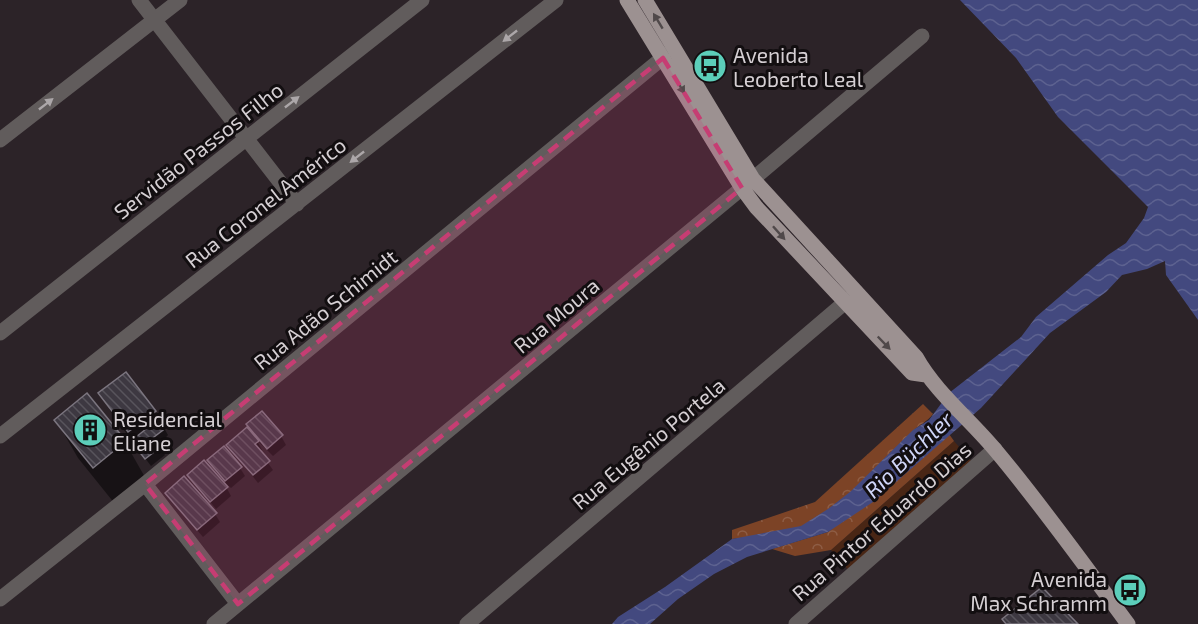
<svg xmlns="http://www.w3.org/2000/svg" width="1198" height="624" font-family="'Exo 2',sans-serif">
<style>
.green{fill:#492615}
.forest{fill:url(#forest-crowns)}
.water{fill:url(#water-waves)}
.shadow{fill:#0007}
.building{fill:url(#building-back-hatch);stroke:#7b757f;stroke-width:1.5}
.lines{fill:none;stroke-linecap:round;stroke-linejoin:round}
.minor{stroke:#615c5c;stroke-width:15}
.major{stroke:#9c9191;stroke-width:15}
.oneway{fill:#50494a}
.oneway2{fill:#aca7a9}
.marked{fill:#c63d73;fill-opacity:0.2;stroke:#c63d73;stroke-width:4.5;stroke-dasharray:12 8;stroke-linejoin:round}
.labels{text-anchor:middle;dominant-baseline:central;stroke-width:6;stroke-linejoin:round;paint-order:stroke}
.poi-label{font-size:21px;fill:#d5cfd3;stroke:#120e10;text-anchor:start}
.street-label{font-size:21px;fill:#d5cfd3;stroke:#120e10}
.water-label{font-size:22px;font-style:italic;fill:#cfd5f7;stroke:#120e10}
</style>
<defs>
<pattern id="forest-crowns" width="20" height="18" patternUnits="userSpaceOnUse" patternTransform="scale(1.5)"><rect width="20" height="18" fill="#7c4326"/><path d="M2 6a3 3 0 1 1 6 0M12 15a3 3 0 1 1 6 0" fill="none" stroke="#8e5d45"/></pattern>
<pattern id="water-waves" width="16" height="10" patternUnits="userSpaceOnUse" patternTransform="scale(1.5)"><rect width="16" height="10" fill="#43497f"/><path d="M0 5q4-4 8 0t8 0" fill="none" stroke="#5d6290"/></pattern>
<pattern id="building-back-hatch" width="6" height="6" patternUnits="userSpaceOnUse" patternTransform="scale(1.5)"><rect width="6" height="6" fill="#3d3841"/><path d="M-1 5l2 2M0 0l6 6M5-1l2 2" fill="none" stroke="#58545c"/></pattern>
</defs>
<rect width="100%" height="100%" fill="#2c2328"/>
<path class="green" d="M 954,441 L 972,462 L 850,572 L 831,550 Z"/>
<path class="forest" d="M 923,404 L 933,414 C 927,422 919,425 912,432 C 882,460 838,513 799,527 C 778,534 754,536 732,539 L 732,530 L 815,502 Z
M 949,434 L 954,441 L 831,550 L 795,556 L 772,549 L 828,532 Z"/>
<path class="water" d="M 960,0 L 1198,0 L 1198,320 L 1166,275 L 1165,261 L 1147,269 L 1122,275 L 1106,292 L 1050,333 L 981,408 L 873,502 L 828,532 L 747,557 L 714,574 L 678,599 L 650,624 L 612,624 L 618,617 L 665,587 L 732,539 L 801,526 L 828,509 L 850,492 L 913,430 L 929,420 L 949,393 L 1021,337 L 1036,317 L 1108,255 L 1126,243 L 1144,218 L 1148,207 L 1058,117 L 1016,58 Z"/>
<path class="shadow" d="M 100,393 L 155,412 L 168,435 L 159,445 L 165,455 L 151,466 L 114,417 Z
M 56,420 L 125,442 L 146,479 L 115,504 L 78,458 Z
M 248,425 L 281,436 L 286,445 L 273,456 L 256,439 L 262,450 L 260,452 L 273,470 L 258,483 L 228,445 L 255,437 Z
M 209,460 L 240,468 L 245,476 L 231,488 L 223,481 L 231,496 L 216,509 L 189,475 L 217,474 Z
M 166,494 L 215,514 L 220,522 L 203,537 Z"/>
<path class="building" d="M 126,372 L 156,411 L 128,432 L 98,393 Z
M 87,393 L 126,441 L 93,468 L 54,420 Z
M 262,411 L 283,435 L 267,449 L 246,424 Z
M 156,421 L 163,430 L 154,437 L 162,446 L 145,459 L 131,441 Z
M 247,427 L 259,441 L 255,444 L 270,461 L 253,475 L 226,445 Z
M 224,446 L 242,467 L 225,481 L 207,460 Z
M 204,460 L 228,487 L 210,502 L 187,475 Z
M 184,476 L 217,513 L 197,530 L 165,493 Z
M 1042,587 L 1078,624 L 1006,624 L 1002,619 Z"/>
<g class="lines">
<path class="minor" d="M 139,0 L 297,204
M 0,140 L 180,0
M 0,333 L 422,0
M 0,436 L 556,0
M 145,484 L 238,604
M 0,599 L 145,484 L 671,51
M 214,624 L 753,179 L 922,36
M 467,624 L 856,293
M 796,624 L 995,449"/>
<path class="major" d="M 627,0 L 742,188 L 756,207 L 912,373 L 926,375
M 645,0 L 753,179 L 916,357 C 936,393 971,420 997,452 C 1043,507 1085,566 1128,624"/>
</g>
<defs><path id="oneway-solid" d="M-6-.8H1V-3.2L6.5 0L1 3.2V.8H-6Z" transform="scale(1.5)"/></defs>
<g class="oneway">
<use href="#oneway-solid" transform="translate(658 21) rotate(-121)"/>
<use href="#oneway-solid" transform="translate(680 86) rotate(59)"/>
<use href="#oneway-solid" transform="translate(779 233) rotate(48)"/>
<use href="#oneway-solid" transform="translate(884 343) rotate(46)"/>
</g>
<g class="oneway2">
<use href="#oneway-solid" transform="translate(510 36) rotate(142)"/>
<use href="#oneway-solid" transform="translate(292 102) rotate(-38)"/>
<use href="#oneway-solid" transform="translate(46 104) rotate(-38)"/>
<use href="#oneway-solid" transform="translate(357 157) rotate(142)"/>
</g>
<path class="marked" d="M 663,58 L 742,188 L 238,604 L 145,484 Z"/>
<defs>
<symbol id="bus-disc" viewBox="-11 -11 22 22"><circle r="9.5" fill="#5cceba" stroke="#120e10"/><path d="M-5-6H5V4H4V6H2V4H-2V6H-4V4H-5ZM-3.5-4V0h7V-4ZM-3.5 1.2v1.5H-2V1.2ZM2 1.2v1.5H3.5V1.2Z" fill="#111"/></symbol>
<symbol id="building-disc" viewBox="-11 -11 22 22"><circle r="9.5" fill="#5cceba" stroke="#120e10"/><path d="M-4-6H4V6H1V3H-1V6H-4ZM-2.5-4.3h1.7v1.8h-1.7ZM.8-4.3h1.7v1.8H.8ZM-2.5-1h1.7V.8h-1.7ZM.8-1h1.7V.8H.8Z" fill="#111"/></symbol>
</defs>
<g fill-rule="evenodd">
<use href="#bus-disc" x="691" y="47" width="38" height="38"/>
<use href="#building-disc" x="71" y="411" width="38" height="38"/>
<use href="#bus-disc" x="1111" y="571" width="38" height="38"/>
</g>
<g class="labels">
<g class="poi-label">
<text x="733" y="54">Avenida<tspan x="733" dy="24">Leoberto Leal</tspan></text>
<text x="113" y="418">Residencial<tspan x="113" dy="24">Eliane</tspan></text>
<text x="1107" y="578" text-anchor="end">Avenida<tspan x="1107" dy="24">Max Schramm</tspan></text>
</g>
<g class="street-label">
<text transform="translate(198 150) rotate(-38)">Servidão Passos Filho</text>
<text transform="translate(265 202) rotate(-38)">Rua Coronel Américo</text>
<text transform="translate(325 309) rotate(-39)">Rua Adão Schimidt</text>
<text transform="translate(556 315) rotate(-40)">Rua Moura</text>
<text transform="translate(648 443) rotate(-40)">Rua Eugênio Portela</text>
<text transform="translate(881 521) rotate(-41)">Rua Pintor Eduardo Dias</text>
</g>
<g class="water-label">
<text transform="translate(908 454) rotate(-44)">Rio Büchler</text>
</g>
</g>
</svg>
